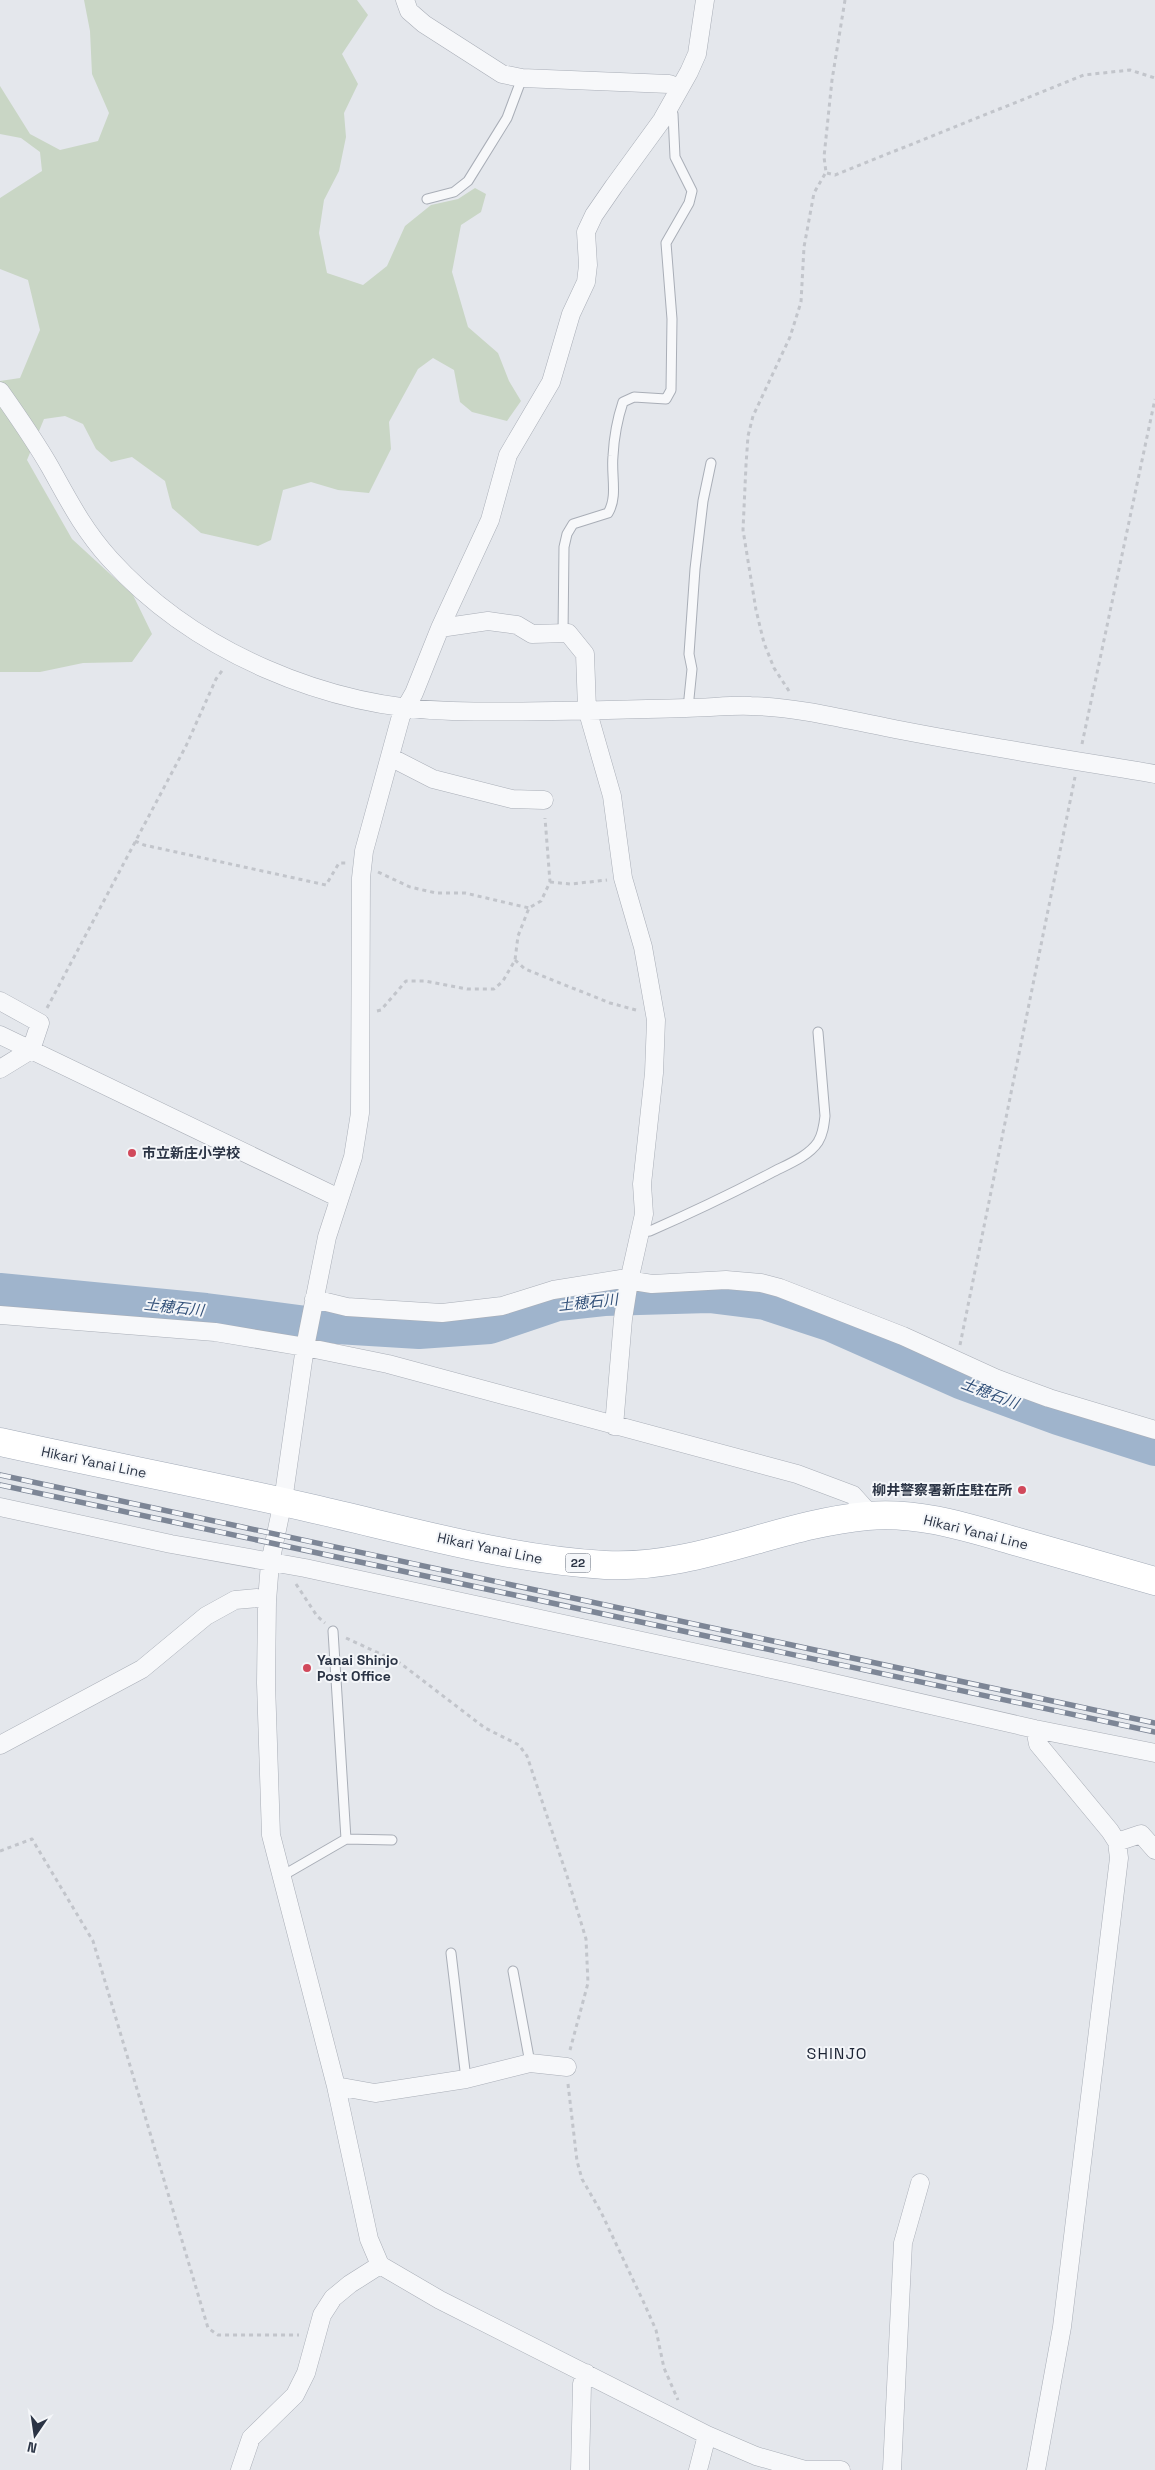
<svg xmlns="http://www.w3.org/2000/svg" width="1155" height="2470" font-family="'Space Grotesk','Noto Sans JP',sans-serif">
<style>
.green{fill:#c9d6c5}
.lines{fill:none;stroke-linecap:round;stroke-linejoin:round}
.river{stroke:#9fb4cc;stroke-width:34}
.lane-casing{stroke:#a9aeb7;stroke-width:11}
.street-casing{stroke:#a9aeb7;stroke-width:19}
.primary-casing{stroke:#a3abb8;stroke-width:29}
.path{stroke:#c2c5cb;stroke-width:3;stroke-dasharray:4 4;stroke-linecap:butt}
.lane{stroke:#f7f8fa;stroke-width:9}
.street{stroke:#f7f8fa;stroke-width:18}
.primary{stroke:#fff;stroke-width:28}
.rail-casing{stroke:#7d8696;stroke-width:5.5}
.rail{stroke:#f4f6f9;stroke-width:4;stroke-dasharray:11;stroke-linecap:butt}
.poi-dot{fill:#d1495b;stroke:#f4f6f9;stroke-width:2}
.labels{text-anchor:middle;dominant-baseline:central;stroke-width:4;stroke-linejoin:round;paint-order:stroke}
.shield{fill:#f4f6f9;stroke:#676e7b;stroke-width:1}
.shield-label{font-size:12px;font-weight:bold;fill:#2b3445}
.poi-label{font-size:14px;font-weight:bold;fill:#2b3445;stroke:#f4f6f9;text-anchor:start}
.street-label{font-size:14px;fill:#2b3445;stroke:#f4f6f9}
.water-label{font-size:15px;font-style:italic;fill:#34527a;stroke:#f4f6f9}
.quarter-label{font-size:16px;letter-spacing:1px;fill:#1d2536;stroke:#f4f6f9}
</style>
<rect width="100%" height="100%" fill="#e4e7ec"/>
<path class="green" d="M 84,0 L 357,0 L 368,15 L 342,54 L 358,84 L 344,113 L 346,137 L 339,171 L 324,200 L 319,233 L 327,273 L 363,285 L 387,266 L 405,226 L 431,205 L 458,199 L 475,188 L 486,194 L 481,212 L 461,225 L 452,272 L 468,327 L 498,353 L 509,381 L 521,401 L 507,421 L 472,412 L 460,402 L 454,370 L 433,358 L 418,369 L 389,422 L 391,449 L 369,493 L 338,490 L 311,482 L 283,490 L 271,540 L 258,546 L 201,533 L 172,508 L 165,481 L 132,457 L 111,462 L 96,449 L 83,424 L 65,416 L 44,419 L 27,460 L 72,539 L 133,595 L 152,634 L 132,662 L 83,663 L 40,672 L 0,672 L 0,381 L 20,378 L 40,330 L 28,280 L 0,269 L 0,198 L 42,171 L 40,152 L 21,138 L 0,134 L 0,86 L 30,134 L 60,150 L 98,141 L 109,113 L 92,74 L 90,31 Z"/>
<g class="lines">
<path class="river" d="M 0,1290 L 206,1310 L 337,1327 L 419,1332 L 490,1327 L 558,1304 L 604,1299 L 709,1296 L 765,1303 L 829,1324 L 960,1382 L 1058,1418 L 1155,1449"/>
<defs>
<path id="lane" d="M 427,199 L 454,192 L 468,181 L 507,118 L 522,78
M 563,634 L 564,547 L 567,534 L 573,524 L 608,513 C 618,497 611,475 613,456 C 614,437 617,420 623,402 L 634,397 L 666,399 L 671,390 L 672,319 L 666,243 L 689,203 L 692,191 L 675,157 L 673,114 L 669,109
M 688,708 L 692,669 L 689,654 L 695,569 L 703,501 L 711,463
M 641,1232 L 650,1231 C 691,1213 731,1194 771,1173 C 786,1165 808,1157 818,1142 C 823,1134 824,1125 825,1116 L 818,1032
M 346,1839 L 392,1840
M 282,1876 L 346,1839 L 333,1631
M 451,1953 L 466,2079
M 513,1971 L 530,2063"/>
<path id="street" d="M 405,0 L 409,11 L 424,24 L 502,74 L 522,78 L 669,84 L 680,88
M 705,0 L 697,54 L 689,72 L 662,120 L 614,186 L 594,215 L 586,232 L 588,265 L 586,282 L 571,314 L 551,382 L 508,455 L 490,520 L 440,628 L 414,693 L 401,716 L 364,851 L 361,878 L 360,1113 L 353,1157 L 327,1237 L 305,1347 L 283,1501 L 270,1563 L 267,1601 L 266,1683 L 271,1835 L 336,2086 L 369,2239 L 380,2265 L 440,2300 L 707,2435 L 756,2456 L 805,2470 L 841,2470
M 0,391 C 17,415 35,441 50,467 C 69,501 83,529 110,559 C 194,652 327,708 452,711 C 530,713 608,710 686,708 C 708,708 730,705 751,706 C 803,707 855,722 905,731 C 988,747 1071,760 1155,774
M 440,628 L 488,621 L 517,625 L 532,634 L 568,633 L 585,654 L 587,709 L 612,796 L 623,878 L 643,947 L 656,1020 L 654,1073 L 642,1184 L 644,1214 L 629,1281 L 623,1319 L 614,1426
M 390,757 L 433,779 L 512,799 L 544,800
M 0,1001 L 40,1023 L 31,1050 L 0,1069
M 0,1035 L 339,1198
M 314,1299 L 347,1307 L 442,1313 L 502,1306 L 553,1290 L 621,1279 L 652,1284 L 726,1280 L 761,1283 L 780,1288 L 903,1336 L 995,1378 L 1049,1398 L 1155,1430
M 0,1315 L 215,1332 L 305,1347 L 388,1364 L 797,1474 L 853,1495 L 871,1515
M 0,1507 L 171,1544 L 305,1568 L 790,1673 L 1035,1729 L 1155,1753
M 1035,1729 L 1038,1744 L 1110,1831 L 1117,1842 L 1119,1858 L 1062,2327 L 1036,2470
M 0,1745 L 142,1669 L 206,1616 L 235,1600 L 257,1598 L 267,1601
M 1117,1842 L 1141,1834 L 1155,1850
M 336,2086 L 375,2093 L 466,2079 L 530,2063 L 567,2067
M 240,2470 L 251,2438 L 295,2395 L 306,2373 L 322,2315 L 333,2298 L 350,2284 L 380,2265
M 580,2470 L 582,2384 L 586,2373
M 698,2470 L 707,2435
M 892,2470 L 903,2243 L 920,2183"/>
<path id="primary" d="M 0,1442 C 104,1465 210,1485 314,1509 C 410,1531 506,1559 605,1565 C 696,1570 778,1524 867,1516 C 918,1511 969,1528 1018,1542 C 1064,1555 1109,1568 1155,1581"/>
</defs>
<use href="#lane" class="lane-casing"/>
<use href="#street" class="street-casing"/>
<use href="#primary" class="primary-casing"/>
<path class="path" d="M 827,173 L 835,175 L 1084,75 L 1130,70 L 1155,78
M 789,691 L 774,668 L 764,643 L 756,610 L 743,530 L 746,465 L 748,436 L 753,416 L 790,337 L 801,302 L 804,247 L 814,193 L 826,172 L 824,157 L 832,80 L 845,0
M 1082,744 L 1155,399
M 135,841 L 144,845 L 326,885 L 339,863 L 346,863
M 378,872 L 410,887 L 436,893 L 465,893 L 529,908
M 550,882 L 571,884 L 607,880
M 515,960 L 525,969 L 610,1003 L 636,1010
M 47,1008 L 186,746 L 216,679 L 224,668
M 377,1011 L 381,1010 L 406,981 L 425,981 L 467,989 L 494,989 L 503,981 L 515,960 L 518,936 L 529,908 L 541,901 L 550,882 L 545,818
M 960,1345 L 1075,777
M 296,1584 L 317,1616 L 325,1623
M 346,1638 L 400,1663 L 485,1728 L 519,1745 L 527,1756 L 567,1876 L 586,1939 L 588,1983 L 570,2050
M 0,1851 L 32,1839 L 93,1941 L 208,2328 L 218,2335 L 299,2335
M 568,2084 L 577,2161 L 582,2179 L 601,2212 L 644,2303 L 656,2330 L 664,2368 L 678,2400"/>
<use href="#lane" class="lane"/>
<use href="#street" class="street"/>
<use href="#primary" class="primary"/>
<defs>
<path id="rail" d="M 0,1475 L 1155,1723
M 0,1485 L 1155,1732"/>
</defs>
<use href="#rail" class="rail-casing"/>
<use href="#rail" class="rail"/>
</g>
<g class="poi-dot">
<circle cx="132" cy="1153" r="5"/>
<circle cx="1022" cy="1490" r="5"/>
<circle cx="307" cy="1668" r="5"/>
</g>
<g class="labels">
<rect class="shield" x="565.5" y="1553.5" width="25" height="19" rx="4"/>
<g class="shield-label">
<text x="578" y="1563">22</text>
</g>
<g class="poi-label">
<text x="142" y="1153">市立新庄小学校</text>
<text x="1012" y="1490" text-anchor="end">柳井警察署新庄駐在所</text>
<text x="317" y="1660">Yanai Shinjo<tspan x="317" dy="16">Post Office</tspan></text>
</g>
<g class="street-label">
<text transform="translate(94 1462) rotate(12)">Hikari Yanai Line</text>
<text transform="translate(976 1532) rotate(14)">Hikari Yanai Line</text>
<text transform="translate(490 1548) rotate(12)">Hikari Yanai Line</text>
</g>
<g class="water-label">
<text transform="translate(588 1302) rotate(-6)">土穂石川</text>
<text transform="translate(174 1307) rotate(6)">土穂石川</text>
<text transform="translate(990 1393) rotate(21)">土穂石川</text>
</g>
<g class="quarter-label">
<text x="837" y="2053">SHINJO</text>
</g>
</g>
<g transform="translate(35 2435) rotate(193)" stroke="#f4f6f9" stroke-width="4" paint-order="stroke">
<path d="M0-4L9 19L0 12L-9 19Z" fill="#2b3445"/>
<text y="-8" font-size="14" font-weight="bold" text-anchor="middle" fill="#2b3445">N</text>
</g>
</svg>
